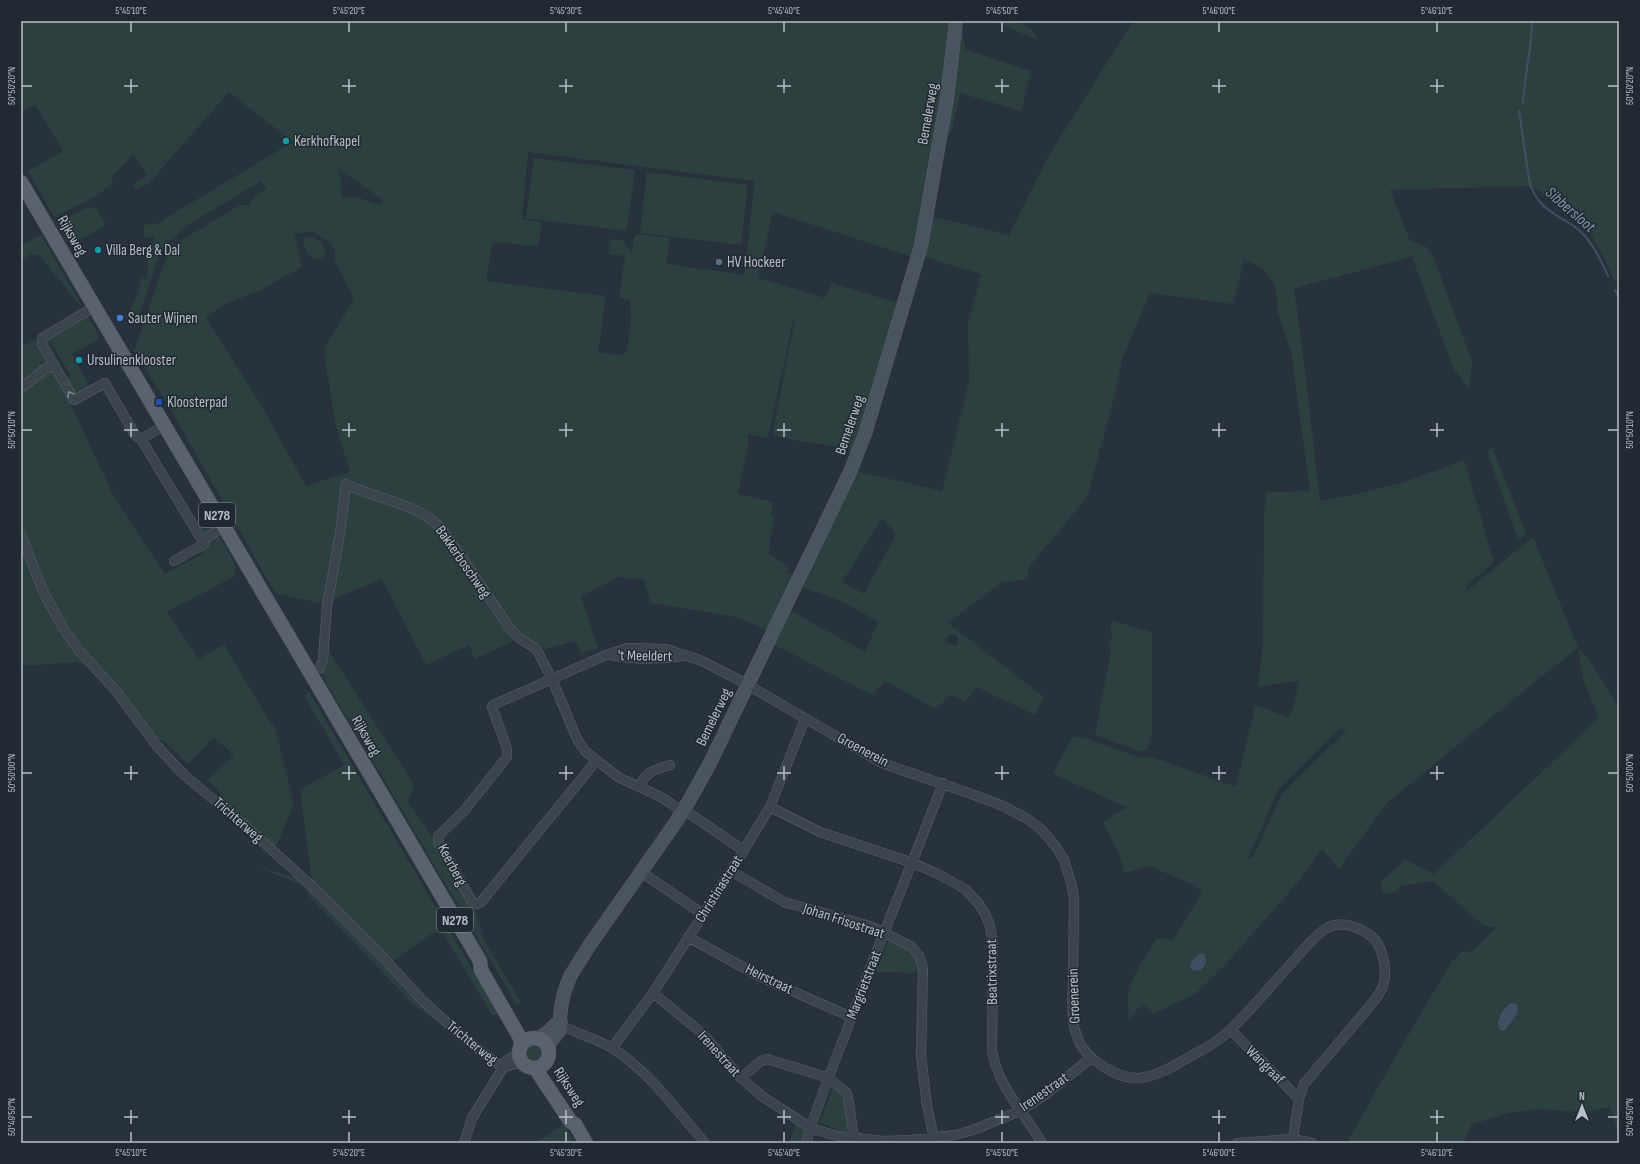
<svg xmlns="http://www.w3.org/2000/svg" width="1640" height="1164" font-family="'Sofia Sans Condensed',sans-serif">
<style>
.green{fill:#2d4040;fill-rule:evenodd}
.water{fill:#405064}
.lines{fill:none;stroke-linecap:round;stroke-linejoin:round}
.stream{stroke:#405064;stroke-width:2}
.street-casing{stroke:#5a626b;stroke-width:10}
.secondary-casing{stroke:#5a626b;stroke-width:14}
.primary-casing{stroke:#454d56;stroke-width:15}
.street{stroke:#3c444d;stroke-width:9}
.secondary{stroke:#4a5360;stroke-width:13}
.primary{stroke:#5a636d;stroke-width:14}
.oneway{stroke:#808891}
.ticks{fill:none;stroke:#b8bfc8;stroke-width:1.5}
.culture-dot{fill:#0f9aa8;stroke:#212932;stroke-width:1.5}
.service-dot{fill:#5c6f8a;stroke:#212932;stroke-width:1.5}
.shop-dot{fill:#3f7fe0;stroke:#212932;stroke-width:1.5}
.transit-dot{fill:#1a4fb4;stroke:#212932;stroke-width:1.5}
.labels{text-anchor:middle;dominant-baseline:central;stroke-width:3;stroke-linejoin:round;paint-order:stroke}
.shield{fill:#212932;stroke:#8b929b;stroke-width:1}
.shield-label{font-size:14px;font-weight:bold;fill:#b8bfc8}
.street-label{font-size:15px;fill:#b8bfc8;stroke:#212932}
.poi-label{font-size:15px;fill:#b8bfc8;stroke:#212932;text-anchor:start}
.water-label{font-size:16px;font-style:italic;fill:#8396ac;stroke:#212932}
.neatline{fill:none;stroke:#b8bfc8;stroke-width:1.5}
.ticks-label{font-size:10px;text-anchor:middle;fill:#b8bfc8}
</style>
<rect width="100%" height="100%" fill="#28323d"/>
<path class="green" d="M 21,21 L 961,21 L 965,49 L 1031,71 L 1021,111 L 960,93 L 952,130 L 928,168 L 916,258 L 773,212 L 758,278 L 825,298 L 832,283 L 908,306 L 855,469 L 860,472 L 942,491 L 969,382 L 968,324 L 981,274 L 921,256 L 930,216 L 1009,235 L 1048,157 L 1133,21 L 1619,21 L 1619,290 L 1603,256 L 1586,225 L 1546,197 L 1539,190 L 1527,186 L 1390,190 L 1410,241 L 1425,246 L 1433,256 L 1472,361 L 1469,388 L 1454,370 L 1412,257 L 1294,288 L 1304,362 L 1320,501 L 1349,496 L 1405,482 L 1464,460 L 1494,562 L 1466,586 L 1468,590 L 1533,537 L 1578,648 L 1588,658 L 1619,708 L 1619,822 L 1617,824 L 1619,826 L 1619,1137 L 1610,1107 L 1580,1113 L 1571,1111 L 1537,1109 L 1510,1113 L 1472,1124 L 1463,1143 L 1347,1143 L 1394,1059 L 1451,963 L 1463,951 L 1472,952 L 1496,927 L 1484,926 L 1433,881 L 1400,886 L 1397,891 L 1386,894 C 1367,882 1399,871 1405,859 L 1434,874 L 1599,718 L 1584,682 L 1578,648 L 1537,680 L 1387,803 L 1344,862 L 1340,870 L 1322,849 L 1298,882 L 1225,965 L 1195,994 L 1153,1014 L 1142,1003 L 1128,1022 C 1130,1013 1127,1005 1128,997 C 1131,975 1146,956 1157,938 L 1173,940 L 1202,893 L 1195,885 L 1149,866 L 1124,873 L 1119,854 L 1103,822 L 1127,807 L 1053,774 L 1071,739 L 1076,737 L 1085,738 L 1138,757 L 1143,758 L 1149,756 L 1236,787 L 1255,705 L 1288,717 L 1293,709 L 1299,681 L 1258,686 L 1263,645 L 1264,514 L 1267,492 L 1310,491 L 1291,352 L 1278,314 L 1275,284 L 1261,267 L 1244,260 L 1233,304 L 1150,293 L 1122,359 L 1116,390 L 1088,496 L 1028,568 L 1029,579 L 1002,582 L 948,623 L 1044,697 L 1035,715 L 977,687 L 965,702 L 951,695 L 936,709 L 885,681 L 872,695 L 771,643 L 788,609 L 865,652 L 878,622 L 846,603 L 799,586 L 855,469 L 847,443 L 846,447 L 805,442 L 772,435 L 795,319 L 793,321 L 768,438 L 748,434 L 748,445 L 738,494 L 773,502 L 771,516 L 775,518 L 770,539 L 769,554 L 789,567 L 786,572 L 794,576 L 767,630 L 736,617 L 651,603 L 644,580 L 618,577 L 581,596 L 598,648 L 581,653 L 575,641 L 545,649 L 509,632 L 513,641 L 475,659 L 469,645 L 426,665 L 382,579 L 333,599 L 320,603 L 275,593 L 171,410 L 134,351 L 165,261 L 172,246 L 240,205 L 250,205 L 254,196 L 266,189 L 261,181 L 193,222 L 167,242 L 158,258 L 137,322 L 132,320 L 132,317 L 127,316 L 136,299 L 141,278 L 146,279 L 147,274 L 150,245 L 153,245 L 154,236 L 150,236 L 150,238 L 144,237 L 144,225 L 160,223 L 166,218 L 293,142 L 229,92 L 149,183 L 136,190 L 133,185 L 147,174 L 133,155 L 111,178 L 113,183 L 96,196 L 55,217 L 28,171 L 63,151 L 35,105 L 21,112 ZM 528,152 L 755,181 L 744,275 L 667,264 L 670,238 L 637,234 L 634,238 L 632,253 L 622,240 L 611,239 L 609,254 L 625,256 L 619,297 L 630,300 L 631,320 L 627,351 L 620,355 L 598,353 L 606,296 L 486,281 L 493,242 L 538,246 L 542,222 L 522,219 ZM 337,167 L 383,200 L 380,205 L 371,203 L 360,198 L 341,197 L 342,181 ZM 314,232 L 328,241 L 335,250 L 335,261 L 353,297 L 353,301 L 325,347 L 326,366 L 336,426 L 350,472 L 306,486 L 263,408 L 206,318 L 222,305 L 261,290 L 302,267 L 294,234 ZM 882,518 L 896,534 L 864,594 L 842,582 ZM 950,634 L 955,635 L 958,638 L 958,643 L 956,646 L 946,643 L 945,641 ZM 1341,728 L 1346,732 L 1290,785 L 1281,796 L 1253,857 L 1247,859 L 1258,837 L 1277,792 L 1282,785 ZM 1508,1004 L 1519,1008 L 1505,1030 L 1498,1018 Z
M 993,21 C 1013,21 1029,19 1038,40 Z
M 534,158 L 635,170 L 627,231 L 526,218 Z
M 647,172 L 748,185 L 741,245 L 640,233 Z
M 92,207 L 97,209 L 105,222 L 104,227 L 70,245 L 57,223 L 86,208 Z
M 41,235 L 82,306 L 82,308 L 39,255 L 31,254 L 21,261 L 21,246 Z
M 304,237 C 313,237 324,241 326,251 L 322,258 L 317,260 C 307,257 303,246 304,237 Z
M 87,315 L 100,338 L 72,354 L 90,388 L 75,398 L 65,380 L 71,376 L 51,343 L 46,345 L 45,341 Z
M 36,340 L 47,360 L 47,364 L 21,386 L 21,341 L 24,345 Z
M 54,371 L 72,401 L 70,403 L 114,497 L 165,574 L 204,553 L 191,529 L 209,519 L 234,562 L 235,576 L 167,612 L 199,659 L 224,644 L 271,724 L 274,724 L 294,805 L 274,850 L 226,806 L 219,790 L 208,781 L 234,755 L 214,737 L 188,764 L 163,740 L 155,740 L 84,652 L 60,619 L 21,533 L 21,390 L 43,373 Z
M 1492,447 L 1526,533 L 1518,540 L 1487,451 Z
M 21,538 L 37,580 L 87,665 L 78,662 L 21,666 Z
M 1112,621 L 1152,632 L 1152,733 L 1148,749 L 1144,751 L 1139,751 L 1095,735 L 1111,650 L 1109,647 L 1113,633 L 1110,632 Z
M 327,648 L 413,783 L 414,788 L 407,801 L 436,842 L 477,915 L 484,940 L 521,1002 L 517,1005 L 322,675 Z
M 309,692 L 499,1015 L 492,1015 L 440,928 L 391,962 L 312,882 L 300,790 L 344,765 L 304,695 Z
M 257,866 L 301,879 L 448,1030 L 413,1004 L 310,897 L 305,887 Z
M 889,939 L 916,954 L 921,973 L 876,972 Z
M526 1053a9 9 0 1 1 18 0a9 9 0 1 1-18 0Z
M 833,1086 L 842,1090 L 849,1128 L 844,1131 L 820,1123 Z
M 797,1123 L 805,1128 L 806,1133 L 803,1143 L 788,1143 Z
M 564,1124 L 575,1143 L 534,1143 Z"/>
<path class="water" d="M 1202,953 L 1205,955 L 1206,963 L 1201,970 L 1194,971 L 1190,968 C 1191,960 1195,956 1202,953 Z
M 1511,1003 L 1517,1004 C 1521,1013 1510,1023 1505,1030 L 1503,1031 L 1499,1029 C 1496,1019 1503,1008 1511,1003 Z"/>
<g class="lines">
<path class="stream" d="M 1523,104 C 1524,76 1532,49 1532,21
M 1519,111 L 1530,185 C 1533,191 1536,198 1541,203 C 1551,215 1567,220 1579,230 C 1593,243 1600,258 1608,276
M 1615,290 L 1619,298"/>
<defs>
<path id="street" d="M 94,307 L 42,338 L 42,344 L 74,400 L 105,383 L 134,433 L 137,437 L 141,439 L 202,540 L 224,527
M 21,388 L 45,369 L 54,365
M 141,439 L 164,426
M 21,535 L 43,591 L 63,628 L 77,648 L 115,690 L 157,746 L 184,775 L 242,823 L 315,889 L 381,955 L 423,1001 L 462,1036 L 503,1068
M 174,561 L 204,544 L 202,540
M 609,655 C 633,659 658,660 682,656
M 311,674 L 320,668 L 323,659 L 327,606 L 340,533 L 346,484 C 381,502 424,502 448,537 L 509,627 L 519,638 L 535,648 L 539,654 L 552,679 L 577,739 L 585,751 L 618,777 L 661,797 L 682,811
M 596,761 L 481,902 L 477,904 L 472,902 L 438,841 L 438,836 L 464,811 L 507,757 L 507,749 L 492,707 L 493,705 L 606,655 L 627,648 L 666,649 L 700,660 L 741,681 L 882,763 L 977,796 L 1003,806 L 1026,818 L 1041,829 L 1057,848 L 1064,860 L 1072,886 L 1074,899 C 1074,925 1073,952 1073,978 C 1073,993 1071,1010 1074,1026 C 1077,1041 1085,1054 1098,1063 C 1135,1090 1156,1076 1191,1056 C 1205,1049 1220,1040 1231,1029 C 1254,1007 1275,981 1296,958 C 1305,948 1315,935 1327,928 C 1342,920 1359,927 1371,936 C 1382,944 1385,963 1385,975 C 1385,985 1380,992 1375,1000 L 1304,1084 L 1299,1099 L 1293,1139
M 639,786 C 647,771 655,770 670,765
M 770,807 L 820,832 L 913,863 L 938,874 L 965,889 L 979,904 L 985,914 L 990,926 L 993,944 L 992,1051 C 998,1087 1025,1113 1042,1143
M 683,809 L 743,850
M 731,871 L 784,902 L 870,926 L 883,932 L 912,947 L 919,956 L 923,968 L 921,1055 L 927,1106 L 934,1138
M 641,872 L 703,914
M 688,937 L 761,977 L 851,1017
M 653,993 L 703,1034 L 741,1078 L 763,1097 L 811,1128 L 833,1135 L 883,1141 L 911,1140 L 955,1135 L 973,1130 L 1020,1111 L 1046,1094 L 1091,1058
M 556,1023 C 574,1033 595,1038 612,1048 C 650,1072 676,1110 705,1143
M 1231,1030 L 1299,1099
M 612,1048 L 653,993 L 731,871 L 770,807 L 805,719
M 503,1068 L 513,1064 L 524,1063
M 741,1078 L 761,1061 L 767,1059 L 829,1078 L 846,1092 L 848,1097 L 854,1138
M 464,1143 L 472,1118 L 503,1068 L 506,1061 L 520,1052
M 806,1143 C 817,1106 831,1070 845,1035 C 876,950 911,867 943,783
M 1237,1143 L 1293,1139 L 1312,1143"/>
<path id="secondary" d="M 537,1039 L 547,1033 L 556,1024
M 548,1048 C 550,1038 560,1034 561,1027 C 561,1024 560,1021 560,1018 C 561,1003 564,989 571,975 L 589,946 L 676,822 L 690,799 L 710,763 L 850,472 L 865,434 L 921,246 L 947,98 L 956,21"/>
<path id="primary" d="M 21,182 L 480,961 L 481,970 L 519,1036 L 522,1045
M519 1053a15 15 0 1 1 30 0a15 15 0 1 1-30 0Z
M 535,1068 L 571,1122 L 575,1124 L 586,1143"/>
</defs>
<use href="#street" class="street-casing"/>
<use href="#secondary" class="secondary-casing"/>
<use href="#primary" class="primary-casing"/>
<use href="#street" class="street"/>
<use href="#secondary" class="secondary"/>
<use href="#primary" class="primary"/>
</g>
<defs><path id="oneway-chevron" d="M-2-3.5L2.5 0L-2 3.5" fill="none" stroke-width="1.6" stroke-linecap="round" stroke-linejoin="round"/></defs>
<use class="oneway" href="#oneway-chevron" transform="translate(70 394) rotate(-121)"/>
<path class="ticks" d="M 131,22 L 131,32M 349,22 L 349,32M 566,22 L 566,32M 784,22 L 784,32M 1002,22 L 1002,32M 1219,22 L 1219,32M 1437,22 L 1437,32M 131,79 L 131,93M 349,79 L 349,93M 566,79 L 566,93M 784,79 L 784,93M 1002,79 L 1002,93M 1219,79 L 1219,93M 1437,79 L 1437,93M 22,86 L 32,86M 124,86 L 138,86M 342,86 L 356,86M 559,86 L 573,86M 777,86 L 791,86M 995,86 L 1009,86M 1212,86 L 1226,86M 1430,86 L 1444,86M 1608,86 L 1618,86M 131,423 L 131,437M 349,423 L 349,437M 566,423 L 566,437M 784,423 L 784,437M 1002,423 L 1002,437M 1219,423 L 1219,437M 1437,423 L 1437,437M 22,430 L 32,430M 124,430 L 138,430M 342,430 L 356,430M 559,430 L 573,430M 777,430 L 791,430M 995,430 L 1009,430M 1212,430 L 1226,430M 1430,430 L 1444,430M 1608,430 L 1618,430M 131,766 L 131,780M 349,766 L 349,780M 566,766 L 566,780M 784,766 L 784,780M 1002,766 L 1002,780M 1219,766 L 1219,780M 1437,766 L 1437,780M 22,773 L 32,773M 124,773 L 138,773M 342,773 L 356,773M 559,773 L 573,773M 777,773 L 791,773M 995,773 L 1009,773M 1212,773 L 1226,773M 1430,773 L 1444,773M 1608,773 L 1618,773M 131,1110 L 131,1124M 349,1110 L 349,1124M 566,1110 L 566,1124M 784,1110 L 784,1124M 1002,1110 L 1002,1124M 1219,1110 L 1219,1124M 1437,1110 L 1437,1124M 22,1117 L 32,1117M 124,1117 L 138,1117M 342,1117 L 356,1117M 559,1117 L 573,1117M 777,1117 L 791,1117M 995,1117 L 1009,1117M 1212,1117 L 1226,1117M 1430,1117 L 1444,1117M 1608,1117 L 1618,1117M 131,1132 L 131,1142M 349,1132 L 349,1142M 566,1132 L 566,1142M 784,1132 L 784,1142M 1002,1132 L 1002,1142M 1219,1132 L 1219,1142M 1437,1132 L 1437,1142"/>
<g class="culture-dot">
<circle cx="286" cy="141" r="4"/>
<circle cx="98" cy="250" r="4"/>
<circle cx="79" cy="360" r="4"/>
</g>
<circle class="service-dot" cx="719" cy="262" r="4"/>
<circle class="shop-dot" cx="120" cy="318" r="4"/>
<rect class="transit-dot" x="155" y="398" width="8" height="8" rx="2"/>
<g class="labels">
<g class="shield">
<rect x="199" y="503" width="36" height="24" rx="3"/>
<rect x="437" y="908" width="36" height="24" rx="3"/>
</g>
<g class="shield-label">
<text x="217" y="515">N278</text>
<text x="455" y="920">N278</text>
</g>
<g class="street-label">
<text transform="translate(928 114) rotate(-80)">Bemelerweg</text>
<text transform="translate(72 236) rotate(60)">Rijksweg</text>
<text transform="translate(850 425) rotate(-71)">Bemelerweg</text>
<text transform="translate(463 562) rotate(55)">Bakkerboschweg</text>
<text transform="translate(645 656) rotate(1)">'t Meeldert</text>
<text transform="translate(714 717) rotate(-64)">Bemelerweg</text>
<text transform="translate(366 736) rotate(60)">Rijksweg</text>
<text transform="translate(863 750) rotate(28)">Groenerein</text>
<text transform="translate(238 820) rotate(41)">Trichterweg</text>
<text transform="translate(452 865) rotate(62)">Keerberg</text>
<text transform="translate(719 889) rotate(-58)">Christinastraat</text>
<text transform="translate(844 921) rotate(18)">Johan Frisostraat</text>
<text transform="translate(992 972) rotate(-91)">Beatrixstraat</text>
<text transform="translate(769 979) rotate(26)">Heirstraat</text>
<text transform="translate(864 985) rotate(-69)">Margrietstraat</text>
<text transform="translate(1074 996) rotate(-92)">Groenerein</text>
<text transform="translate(472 1043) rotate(39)">Trichterweg</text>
<text transform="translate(719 1054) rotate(48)">Irenestraat</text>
<text transform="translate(1265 1065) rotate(45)">Wangraaf</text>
<text transform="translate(569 1087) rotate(57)">Rijksweg</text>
<text transform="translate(1044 1092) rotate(-35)">Irenestraat</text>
</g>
<g class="poi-label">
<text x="294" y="141">Kerkhofkapel</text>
<text x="106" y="250">Villa Berg &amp; Dal</text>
<text x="727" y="262">HV Hockeer</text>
<text x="128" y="318">Sauter Wijnen</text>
<text x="87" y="360">Ursulinenklooster</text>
<text x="167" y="402">Kloosterpad</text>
</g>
<g class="water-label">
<text transform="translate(1570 210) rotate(41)">Sibbersloot</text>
</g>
</g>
<rect width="1640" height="1164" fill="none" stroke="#212932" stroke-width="44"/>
<g transform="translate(1582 1106)" stroke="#212932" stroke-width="3" paint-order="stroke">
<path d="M0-3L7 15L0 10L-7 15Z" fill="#b8bfc8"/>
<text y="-6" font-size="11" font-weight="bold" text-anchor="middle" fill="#b8bfc8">N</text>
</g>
<rect x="22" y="22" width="1596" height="1120" class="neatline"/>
<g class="ticks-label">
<text x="131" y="14">5°45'10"E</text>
<text x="349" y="14">5°45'20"E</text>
<text x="566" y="14">5°45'30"E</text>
<text x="784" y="14">5°45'40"E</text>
<text x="1002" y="14">5°45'50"E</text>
<text x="1219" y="14">5°46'00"E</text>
<text x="1437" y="14">5°46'10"E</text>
<text transform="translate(11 86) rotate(-90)" y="4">50°50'20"N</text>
<text transform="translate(1629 86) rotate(-90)" y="4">50°50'20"N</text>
<text transform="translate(11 430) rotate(-90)" y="4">50°50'10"N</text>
<text transform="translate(1629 430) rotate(-90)" y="4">50°50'10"N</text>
<text transform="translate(11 773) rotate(-90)" y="4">50°50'00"N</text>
<text transform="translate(1629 773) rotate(-90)" y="4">50°50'00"N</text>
<text transform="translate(11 1117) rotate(-90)" y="4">50°49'50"N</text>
<text transform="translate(1629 1117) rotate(-90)" y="4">50°49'50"N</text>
<text x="131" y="1156">5°45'10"E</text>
<text x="349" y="1156">5°45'20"E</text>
<text x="566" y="1156">5°45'30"E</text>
<text x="784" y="1156">5°45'40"E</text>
<text x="1002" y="1156">5°45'50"E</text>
<text x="1219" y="1156">5°46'00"E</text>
<text x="1437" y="1156">5°46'10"E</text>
</g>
</svg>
